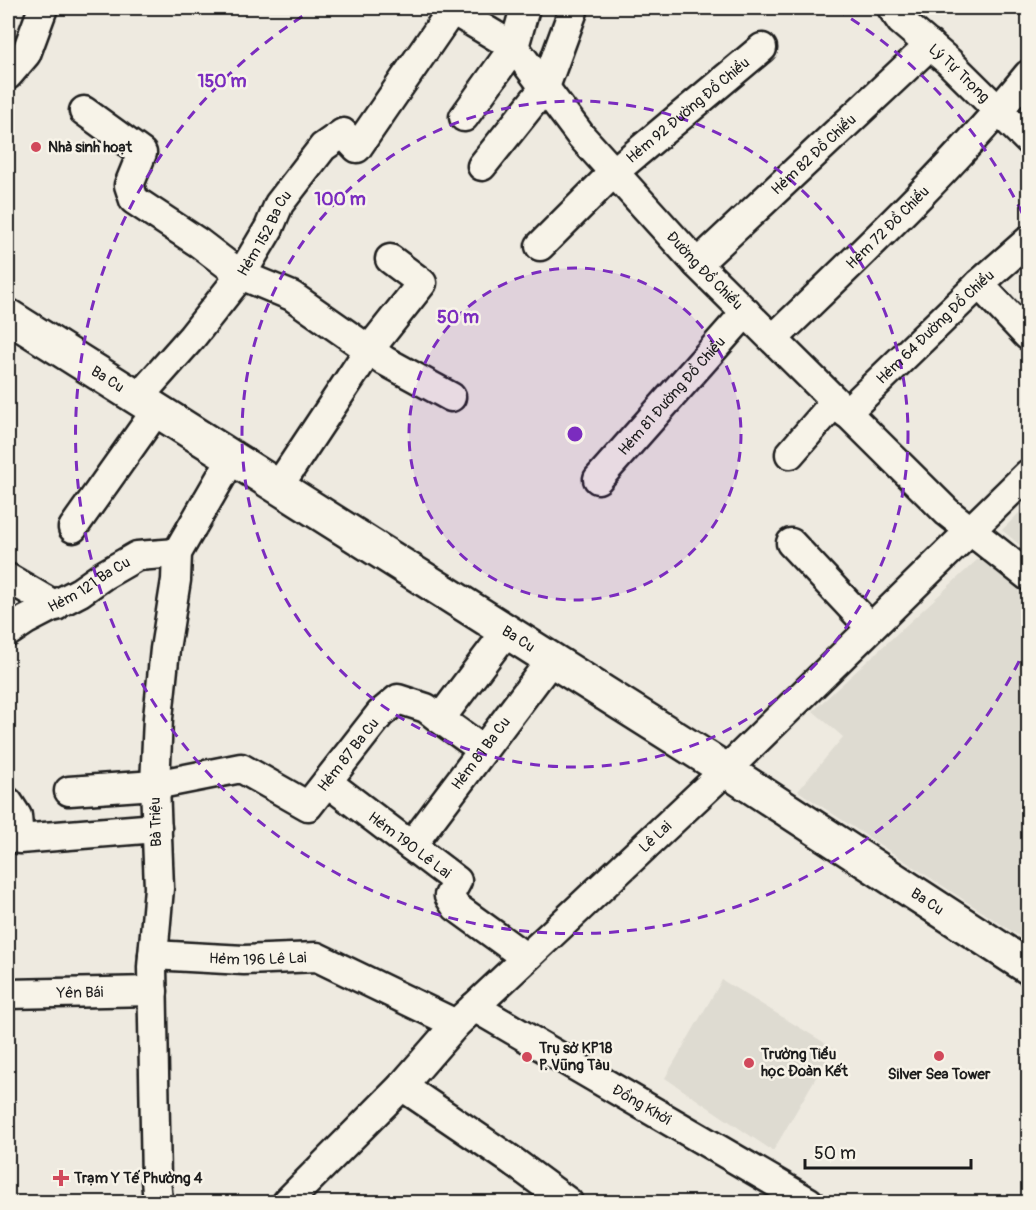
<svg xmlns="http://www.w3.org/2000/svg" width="1036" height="1210" font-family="Pangolin,sans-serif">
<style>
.built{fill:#dedbd1}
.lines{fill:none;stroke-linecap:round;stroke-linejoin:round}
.minor-casing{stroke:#1c1c1c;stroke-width:33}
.major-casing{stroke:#1c1c1c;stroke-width:38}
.minor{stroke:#f7f3e8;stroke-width:28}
.major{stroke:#f7f3e8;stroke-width:33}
.ring{fill:none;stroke:#7b2cbf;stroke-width:3;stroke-dasharray:10 8}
.poi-dot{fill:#d1495b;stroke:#f7f3e8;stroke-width:2}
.labels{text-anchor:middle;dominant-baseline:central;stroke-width:5;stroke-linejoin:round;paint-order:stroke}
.street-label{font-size:15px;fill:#1c1c1c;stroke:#f7f3e8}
.poi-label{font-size:15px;font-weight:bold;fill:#1c1c1c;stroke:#f7f3e8;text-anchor:start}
.centre{fill:#7b2cbf;stroke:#f7f3e8;stroke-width:3}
.ring-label{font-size:18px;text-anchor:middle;font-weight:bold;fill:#7b2cbf;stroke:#f7f3e8;stroke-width:5;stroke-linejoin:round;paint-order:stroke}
</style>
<rect width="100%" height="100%" fill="#eeeae0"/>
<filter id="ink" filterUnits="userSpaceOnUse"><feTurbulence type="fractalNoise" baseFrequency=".0167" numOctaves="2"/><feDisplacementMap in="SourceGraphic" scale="12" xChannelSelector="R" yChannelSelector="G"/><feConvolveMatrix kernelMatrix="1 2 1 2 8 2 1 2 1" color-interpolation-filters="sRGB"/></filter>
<g filter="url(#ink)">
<path class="built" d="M 1028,504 L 1028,552 L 1002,530 Z
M 989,549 L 1028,582 L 1028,942 L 798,791 L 843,737 L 813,711 Z
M 722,980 L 833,1048 L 773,1151 L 665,1078 Z"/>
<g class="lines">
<defs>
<g id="minor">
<path id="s1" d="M 449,8 L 514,47 L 581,136 L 697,264 L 947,512 L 1028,576"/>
<path id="s2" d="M 892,8 L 901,21 L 948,61 L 1028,140"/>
<path d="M 8,75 L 26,54 L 43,8"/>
<path d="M 84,111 L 142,153 L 129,185 L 134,200 L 199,243 L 241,275 L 292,296 L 385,361 L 451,397"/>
<path d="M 464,117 L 514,47 L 525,8"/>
<path d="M 482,166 L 545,87 L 573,11"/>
<path id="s3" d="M 540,246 L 614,172 L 762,48"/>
<path id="s4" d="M 697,264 L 930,45"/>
<path d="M 979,284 L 1028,336"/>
<path id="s5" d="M 773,339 C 861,254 951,170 1028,75"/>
<path id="s6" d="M 137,399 L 192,337 L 241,275 L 269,228 L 279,204 L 323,147 L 343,133 L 357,148 L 452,10"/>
<path id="s7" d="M 846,413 L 979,284 L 1028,241"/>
<path d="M 790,454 L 835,402"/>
<path id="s8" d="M 598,479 L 746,312"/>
<path d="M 278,487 L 369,350 L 422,283 L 390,259"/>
<path d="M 73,528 L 156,411"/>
<path d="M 791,543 L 870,627"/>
<path d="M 8,578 L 56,606"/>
<path id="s9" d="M 8,632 L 26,620 L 80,592 L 104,575 L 137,556 L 177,553"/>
<path d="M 440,719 L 483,750"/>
<path id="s10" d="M 327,782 L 457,881 L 449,896 L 456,907 L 525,957"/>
<path id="s11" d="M 69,791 L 155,785 L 241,768 L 308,806 L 380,714 L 398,699 L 426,708 L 440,719 L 506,632"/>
<path d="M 8,802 L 17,816 L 19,839 L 157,828"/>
<path id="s12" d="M 411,846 L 551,660"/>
<path id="s13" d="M 153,955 L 244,960 L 317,957 L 456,1024"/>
<path id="s14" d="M 8,994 L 153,991"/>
<path id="s15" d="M 474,1007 L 809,1202"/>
<path d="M 402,1086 L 511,1160 L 568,1202"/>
<path d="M 158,1202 L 156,1180 L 152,967 L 159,888 L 155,785 L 158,718 L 165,649 L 176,580 L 177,553 L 232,458"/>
<path id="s16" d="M 287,1202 L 402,1086 L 456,1024 L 726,770 L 1028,474"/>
</g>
<g id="major">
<path id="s17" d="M 8,316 L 726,770 L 1028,967"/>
</g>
</defs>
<use href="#minor" class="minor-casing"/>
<use href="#major" class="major-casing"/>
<use href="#minor" class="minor"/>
<use href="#major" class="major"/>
</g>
</g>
<circle cx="575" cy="434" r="166" fill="#7b2cbf" fill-opacity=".12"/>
<g class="ring">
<circle cx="575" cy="434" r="166"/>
<circle cx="575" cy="434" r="333"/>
<path d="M1027 645A499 499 0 1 1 314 9M836 9A499 499 0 0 1 1027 223"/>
</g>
<g class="poi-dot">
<circle cx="36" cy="147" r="6"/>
<circle cx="939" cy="1056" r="6"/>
<circle cx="527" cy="1057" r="6"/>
<circle cx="749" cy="1063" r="6"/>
<path d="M58 1169h6v6h6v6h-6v6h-6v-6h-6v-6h6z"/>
</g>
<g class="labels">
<g class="street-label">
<text stroke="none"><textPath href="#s2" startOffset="94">Lý Tự Trọng</textPath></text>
<text stroke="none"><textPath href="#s3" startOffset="201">Hẻm 92 Đường Đồ Chiểu</textPath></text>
<text stroke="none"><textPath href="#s4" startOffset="160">Hẻm 82 Đồ Chiểu</textPath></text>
<text stroke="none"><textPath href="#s5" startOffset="160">Hẻm 72 Đồ Chiểu</textPath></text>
<text stroke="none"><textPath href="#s6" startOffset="210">Hẻm 152 Ba Cu</textPath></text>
<text stroke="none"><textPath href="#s1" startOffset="370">Đường Đồ Chiểu</textPath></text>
<text stroke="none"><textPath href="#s7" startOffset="124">Hẻm 64 Đường Đồ Chiểu</textPath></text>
<text stroke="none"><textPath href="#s17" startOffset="118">Ba Cu</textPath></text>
<text stroke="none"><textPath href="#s8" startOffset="111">Hẻm 81 Đường Đồ Chiểu</textPath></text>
<text stroke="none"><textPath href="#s9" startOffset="94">Hẻm 121 Ba Cu</textPath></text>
<text stroke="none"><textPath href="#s17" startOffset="604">Ba Cu</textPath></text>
<text stroke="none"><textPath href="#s12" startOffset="116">Hẻm 81 Ba Cu</textPath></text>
<text stroke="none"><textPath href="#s11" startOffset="316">Hẻm 87 Ba Cu</textPath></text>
<text transform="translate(156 822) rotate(-92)">Bà Triệu</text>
<text stroke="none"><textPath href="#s16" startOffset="519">Lê Lai</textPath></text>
<text stroke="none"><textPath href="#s10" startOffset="104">Hẻm 190 Lê Lai</textPath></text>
<text stroke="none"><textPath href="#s17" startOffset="1090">Ba Cu</textPath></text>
<text stroke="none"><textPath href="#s13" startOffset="105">Hẻm 196 Lê Lai</textPath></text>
<text stroke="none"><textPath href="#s14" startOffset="72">Yên Bái</textPath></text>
<text stroke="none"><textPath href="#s15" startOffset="194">Đồng Khởi</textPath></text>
</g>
<g class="poi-label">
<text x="48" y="147">Nhà sinh hoạt</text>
<text x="539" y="1048">Trụ sở KP18<tspan x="539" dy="17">P. Vũng Tàu</tspan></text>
<text x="761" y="1054">Trường Tiểu<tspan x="761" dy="17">học Đoàn Kết</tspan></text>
<text x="939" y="1074" text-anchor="middle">Silver Sea Tower</text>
<text x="74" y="1178">Trạm Y Tế Phường 4</text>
</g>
</g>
<circle cx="575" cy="434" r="9" class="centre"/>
<g class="ring-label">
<text x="222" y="87">150 m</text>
<text x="340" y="205">100 m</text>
<text x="458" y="323">50 m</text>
</g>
<rect width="1036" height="1210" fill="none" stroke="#f7f3e8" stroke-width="30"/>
<rect x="15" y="15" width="1006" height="1180" fill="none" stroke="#1c1c1c" stroke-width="2" filter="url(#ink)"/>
<path d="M805 1159v9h166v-9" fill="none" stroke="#1c1c1c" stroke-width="3"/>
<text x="814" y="1159" font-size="18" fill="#1c1c1c" stroke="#f7f3e8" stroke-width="4.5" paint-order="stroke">50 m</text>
</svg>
